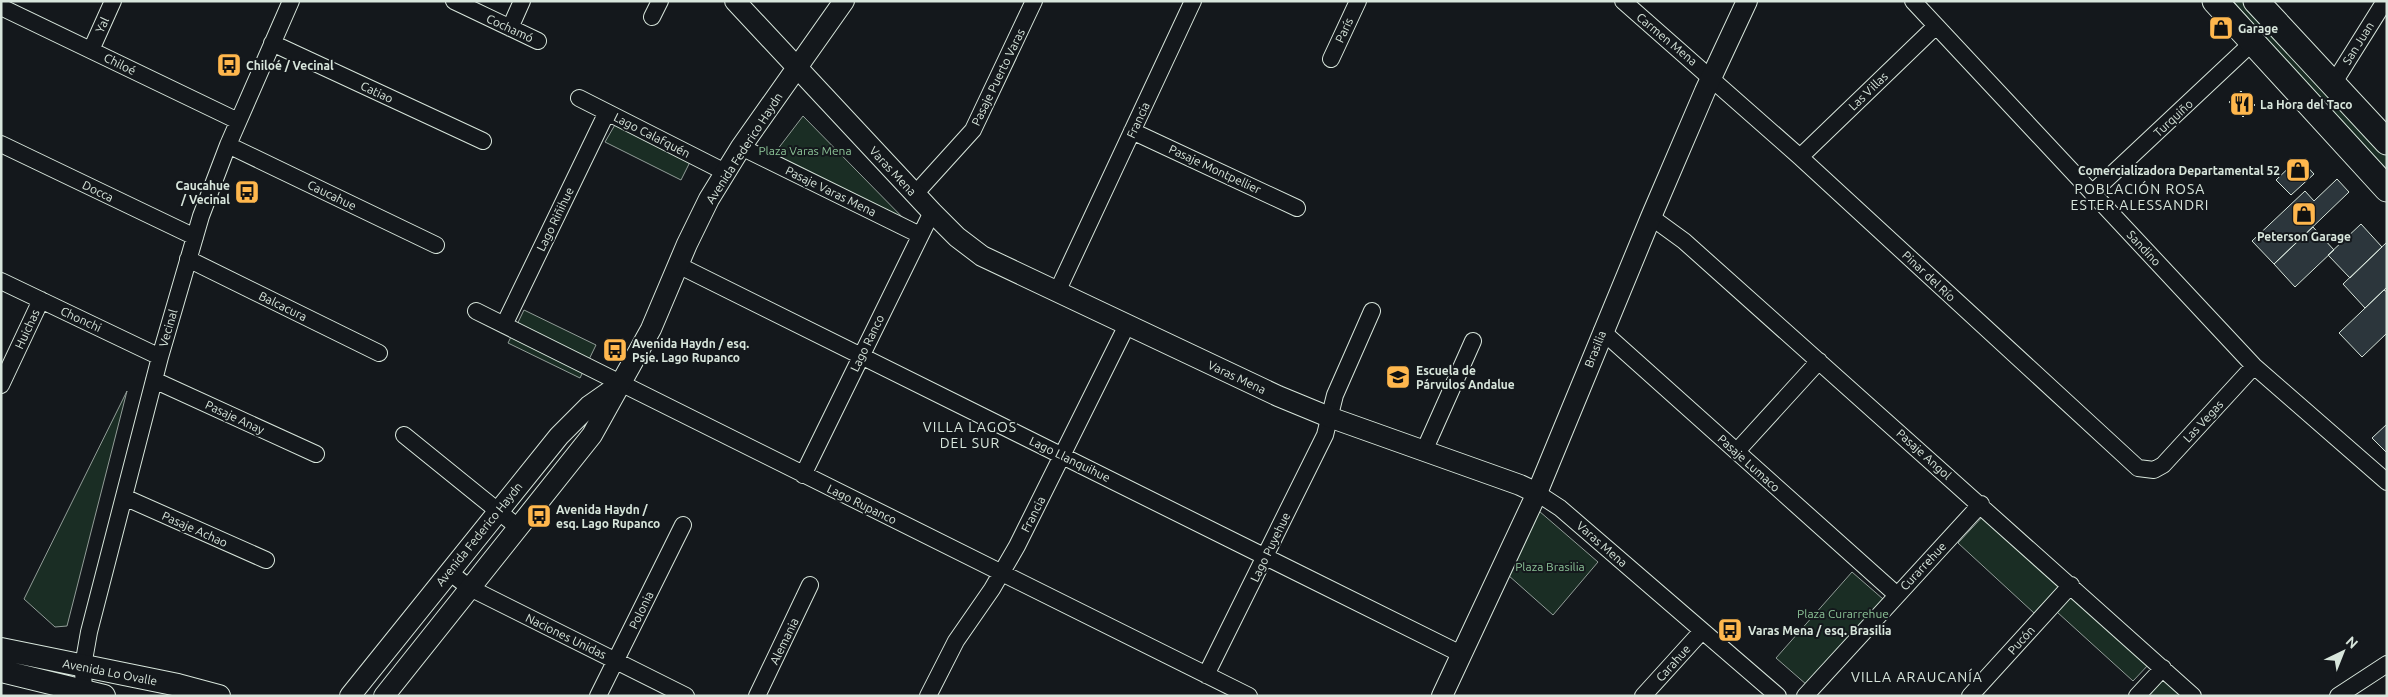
<svg xmlns="http://www.w3.org/2000/svg" width="2388" height="697" font-family="Ubuntu,sans-serif">
<style>
.green{fill:#1a2d24;stroke:#939e99}
.building{fill:#2c363c;stroke:#d8e6dc}
.lines{fill:none;stroke-linecap:round;stroke-linejoin:round}
.minor-casing{stroke:#d8e6dc;stroke-width:18}
.tertiary-casing{stroke:#d8e6dc;stroke-width:22}
.secondary-casing{stroke:#d8e6dc;stroke-width:24}
.primary-casing{stroke:#d8e6dc;stroke-width:27}
.minor{stroke:#14181c;stroke-width:16}
.tertiary{stroke:#14181c;stroke-width:20}
.secondary{stroke:#14181c;stroke-width:22}
.primary{stroke:#14181c;stroke-width:25}
.labels{text-anchor:middle;dominant-baseline:central;stroke-width:4;stroke-linejoin:round;paint-order:stroke}
.street-label{font-size:12px;fill:#d8e6dc;stroke:#14181c}
.poi-label{font-size:12px;font-weight:bold;fill:#d8e6dc;stroke:#14181c;text-anchor:start}
.park-label{font-size:12px;fill:#8ac095;stroke:#14181c}
.neighbourhood-label{font-size:14px;letter-spacing:1px;fill:#d8e6dc;stroke:#14181c}
</style>
<rect width="100%" height="100%" fill="#14181c"/>
<path class="green" d="M 2233,1 L 2246,1 L 2387,152 L 2387,175 Z
M 803,116 L 913,228 L 771,158 Z
M 616,123 L 691,160 L 681,180 L 605,142 Z
M 524,310 L 596,345 L 580,378 L 508,343 Z
M 127,391 L 67,626 L 55,627 L 24,599 Z
M 1539,511 L 1598,562 L 1553,615 L 1508,575 Z
M 1984,515 L 2060,585 L 2034,613 L 1958,543 Z
M 1852,572 L 1883,599 L 1807,685 L 1776,658 Z
M 2073,594 L 2150,663 L 2133,681 L 2057,612 Z
M 2166,676 L 2187,696 L 2147,696 Z"/>
<path class="building" d="M 2241,91 L 2255,105 L 2243,117 L 2229,102 Z
M 2299,158 L 2314,174 L 2291,195 L 2276,180 Z
M 2337,179 L 2349,192 L 2274,264 L 2252,241 L 2305,191 L 2314,201 Z
M 2361,224 L 2382,247 L 2350,278 L 2328,255 Z
M 2313,227 L 2334,250 L 2295,287 L 2274,264 Z
M 2387,242 L 2387,287 L 2365,308 L 2343,284 Z
M 2384,290 L 2387,292 L 2387,333 L 2362,357 L 2339,333 Z
M 2387,424 L 2387,453 L 2372,438 Z"/>
<g class="lines">
<defs>
<path id="minor" d="M 454,1 L 538,41
M 1623,1 L 1800,157 L 2138,468 L 2154,470 L 2163,465 L 2254,366
M 1913,1 L 2254,366 L 2387,482
M 1,7 L 238,121
M 652,17 L 660,1
M 510,28 L 522,1
M 272,43 L 483,141
M 91,50 L 113,1
M 1331,59 L 1358,1
M 2333,84 L 2385,1
M 579,98 L 725,172
M 1132,131 L 1297,208
M 1,144 L 195,237
M 228,145 L 436,245
M 741,147 L 920,235
M 1800,157 L 1936,26
M 2092,193 L 2253,42
M 915,194 L 973,130 L 1034,1
M 1651,217 L 1684,241 L 2193,696
M 188,259 L 379,353
M 678,265 L 1461,654
M 1,281 L 160,357
M 1057,292 L 1193,1
M 476,311 L 1249,696
M 504,325 L 607,112
M 1602,331 L 1897,595
M 154,380 L 316,454
M 1,385 L 41,300
M 404,435 L 519,528
M 1424,451 L 1473,341
M 1737,451 L 1819,361
M 803,475 L 932,212
M 1537,493 L 1560,508 L 1778,696
M 124,497 L 266,560
M 449,572 L 470,588 L 686,696
M 1206,675 L 1325,435 L 1335,395 L 1372,311
M 84,696 L 83,666 L 89,632 L 160,357 L 201,216 L 228,145 L 291,1
M 598,696 L 683,525
M 757,696 L 810,585
M 928,696 L 956,641 L 992,589 L 1017,546 L 1127,325
M 1643,696 L 1702,631
M 1805,696 L 1981,504
M 1970,696 L 2071,585
M 2137,696 L 2163,668
M 2338,696 L 2387,664"/>
<path id="tertiary" d="M 735,1 L 932,212 L 957,237 L 982,256 L 1278,396 L 1329,417 L 1520,485 L 1537,493
M 350,696 L 559,436 L 589,406 L 619,385
M 384,696 L 592,435 L 651,329 L 687,244 L 709,199 L 741,147 L 844,1
M 1442,696 L 1537,493 L 1651,217 L 1705,91 L 1747,1"/>
<path id="secondary" d="M 1,649 L 178,685 L 219,696
M 1,671 L 104,696"/>
<path id="primary" d="M 2215,1 L 2387,189
M 2256,1 L 2387,142"/>
</defs>
<use href="#minor" class="minor-casing"/>
<use href="#tertiary" class="tertiary-casing"/>
<use href="#secondary" class="secondary-casing"/>
<use href="#primary" class="primary-casing"/>
<use href="#minor" class="minor"/>
<use href="#tertiary" class="tertiary"/>
<use href="#secondary" class="secondary"/>
<use href="#primary" class="primary"/>
</g>
<defs>
<symbol id="shop-square" viewBox="-11 -11 22 22"><rect x="-9" y="-9" width="18" height="18" rx="4" fill="#ffb74d" stroke="#14181c"/><path d="M-5-2.5h2.3a2.7 3.5 0 0 1 5.4 0H5L5.5 6h-11ZM-1.5-2.5h3a1.5 2.3 0 0 0-3 0Z" fill="#111"/></symbol>
<symbol id="bus-square" viewBox="-11 -11 22 22"><rect x="-9" y="-9" width="18" height="18" rx="4" fill="#ffb74d" stroke="#14181c"/><path d="M-5-6H5V4H4V6H2V4H-2V6H-4V4H-5ZM-3.5-4V0h7V-4ZM-3.5 1.2v1.5H-2V1.2ZM2 1.2v1.5H3.5V1.2Z" fill="#111"/></symbol>
<symbol id="restaurant-square" viewBox="-11 -11 22 22"><rect x="-9" y="-9" width="18" height="18" rx="4" fill="#ffb74d" stroke="#14181c"/><path d="M-5-6h1v4h1v-4h1v4h1v-4h1v5L-1.5 .5V6h-2V.5L-5-1ZM5-6V6H3V1.5H1.5Q1.5-4 5-6Z" fill="#111"/></symbol>
<symbol id="school-square" viewBox="-11 -11 22 22"><rect x="-9" y="-9" width="18" height="18" rx="4" fill="#ffb74d" stroke="#14181c"/><path d="M0-5L7-2L0 1L-7-2ZM-4 1L0 2.5L4 1V4Q0 6-4 4Z" fill="#111"/></symbol>
</defs>
<g fill-rule="evenodd">
<use href="#shop-square" x="2207" y="14" width="28" height="28"/>
<use href="#bus-square" x="215" y="51" width="28" height="28"/>
<use href="#restaurant-square" x="2228" y="90" width="28" height="28"/>
<use href="#shop-square" x="2284" y="156" width="28" height="28"/>
<use href="#bus-square" x="233" y="178" width="28" height="28"/>
<use href="#shop-square" x="2290" y="200" width="28" height="28"/>
<use href="#bus-square" x="601" y="336" width="28" height="28"/>
<use href="#school-square" x="1384" y="363" width="28" height="28"/>
<use href="#bus-square" x="525" y="502" width="28" height="28"/>
<use href="#bus-square" x="1716" y="616" width="28" height="28"/>
</g>
<g class="labels">
<g class="street-label">
<text transform="translate(102 25) rotate(-65)">Yal</text>
<text transform="translate(510 28) rotate(25)">Cochamó</text>
<text transform="translate(1344 30) rotate(-65)">París</text>
<text transform="translate(1667 39) rotate(40)">Carmen Mena</text>
<text transform="translate(2358 43) rotate(-58)">San Juan</text>
<text transform="translate(120 64) rotate(26)">Chiloé</text>
<text transform="translate(998 77) rotate(-64)">Pasaje Puerto Varas</text>
<text transform="translate(1868 91) rotate(-44)">Las Villas</text>
<text transform="translate(377 92) rotate(25)">Catiao</text>
<text transform="translate(2173 118) rotate(-43)">Turquiño</text>
<text transform="translate(1138 120) rotate(-65)">Francia</text>
<text transform="translate(652 135) rotate(27)">Lago Calafquén</text>
<text transform="translate(744 148) rotate(-57)">Avenida Federico Haydn</text>
<text transform="translate(1215 169) rotate(25)">Pasaje Montpellier</text>
<text transform="translate(893 171) rotate(47)">Varas Mena</text>
<text transform="translate(98 191) rotate(26)">Docca</text>
<text transform="translate(831 191) rotate(26)">Pasaje Varas Mena</text>
<text transform="translate(332 195) rotate(26)">Caucahue</text>
<text transform="translate(555 219) rotate(-64)">Lago Riñihue</text>
<text transform="translate(2144 248) rotate(47)">Sandino</text>
<text transform="translate(1929 276) rotate(43)">Pinar del Río</text>
<text transform="translate(283 306) rotate(26)">Balcacura</text>
<text transform="translate(81 319) rotate(25)">Chonchi</text>
<text transform="translate(168 328) rotate(-74)">Vecinal</text>
<text transform="translate(27 329) rotate(-65)">Huichas</text>
<text transform="translate(867 343) rotate(-64)">Lago Ranco</text>
<text transform="translate(1595 349) rotate(-68)">Brasilia</text>
<text transform="translate(1237 377) rotate(25)">Varas Mena</text>
<text transform="translate(235 417) rotate(25)">Pasaje Anay</text>
<text transform="translate(2203 421) rotate(-47)">Las Vegas</text>
<text transform="translate(1924 454) rotate(42)">Pasaje Angol</text>
<text transform="translate(1070 459) rotate(26)">Lago Llanquihue</text>
<text transform="translate(1749 463) rotate(42)">Pasaje Lumaco</text>
<text transform="translate(862 504) rotate(26)">Lago Rupanco</text>
<text transform="translate(1033 514) rotate(-63)">Francia</text>
<text transform="translate(195 529) rotate(24)">Pasaje Achao</text>
<text transform="translate(479 534) rotate(-51)">Avenida Federico Haydn</text>
<text transform="translate(1602 544) rotate(41)">Varas Mena</text>
<text transform="translate(1270 547) rotate(-64)">Lago Puyehue</text>
<text transform="translate(1923 566) rotate(-47)">Curarrehue</text>
<text transform="translate(641 610) rotate(-64)">Polonia</text>
<text transform="translate(566 636) rotate(26)">Naciones Unidas</text>
<text transform="translate(2021 640) rotate(-48)">Pucón</text>
<text transform="translate(784 641) rotate(-64)">Alemania</text>
<text transform="translate(1673 663) rotate(-48)">Carahue</text>
<text transform="translate(110 672) rotate(11)">Avenida Lo Ovalle</text>
</g>
<g class="poi-label">
<text x="2238" y="28">Garage</text>
<text x="246" y="65">Chiloé / Vecinal</text>
<text x="2260" y="104">La Hora del Taco</text>
<text x="2280" y="170" text-anchor="end">Comercializadora Departamental 52</text>
<text x="230" y="185" text-anchor="end">Caucahue<tspan x="230" dy="14">/ Vecinal</tspan></text>
<text x="2304" y="236" text-anchor="middle">Peterson Garage</text>
<text x="632" y="343">Avenida Haydn / esq.<tspan x="632" dy="14">Psje. Lago Rupanco</tspan></text>
<text x="1416" y="370">Escuela de<tspan x="1416" dy="14">Párvulos Andalue</tspan></text>
<text x="556" y="509">Avenida Haydn /<tspan x="556" dy="14">esq. Lago Rupanco</tspan></text>
<text x="1748" y="630">Varas Mena / esq. Brasilia</text>
</g>
<g class="park-label">
<text x="805" y="150">Plaza Varas Mena</text>
<text x="1550" y="566">Plaza Brasilia</text>
<text x="1843" y="613">Plaza Curarrehue</text>
</g>
<g class="neighbourhood-label">
<text x="2140" y="189">POBLACIÓN ROSA<tspan x="2140" dy="16">ESTER ALESSANDRI</tspan></text>
<text x="970" y="427">VILLA LAGOS<tspan x="970" dy="16">DEL SUR</tspan></text>
<text x="1917" y="677">VILLA ARAUCANÍA</text>
</g>
</g>
<rect width="2388" height="697" fill="none" stroke="#d8e6dc" stroke-width="5"/>
<g transform="translate(2343 652) rotate(43)" stroke="#14181c" stroke-width="4" paint-order="stroke">
<path d="M0-4L9 19L0 12L-9 19Z" fill="#d8e6dc"/>
<text y="-8" font-size="14" font-weight="bold" text-anchor="middle" fill="#d8e6dc">N</text>
</g>
</svg>
